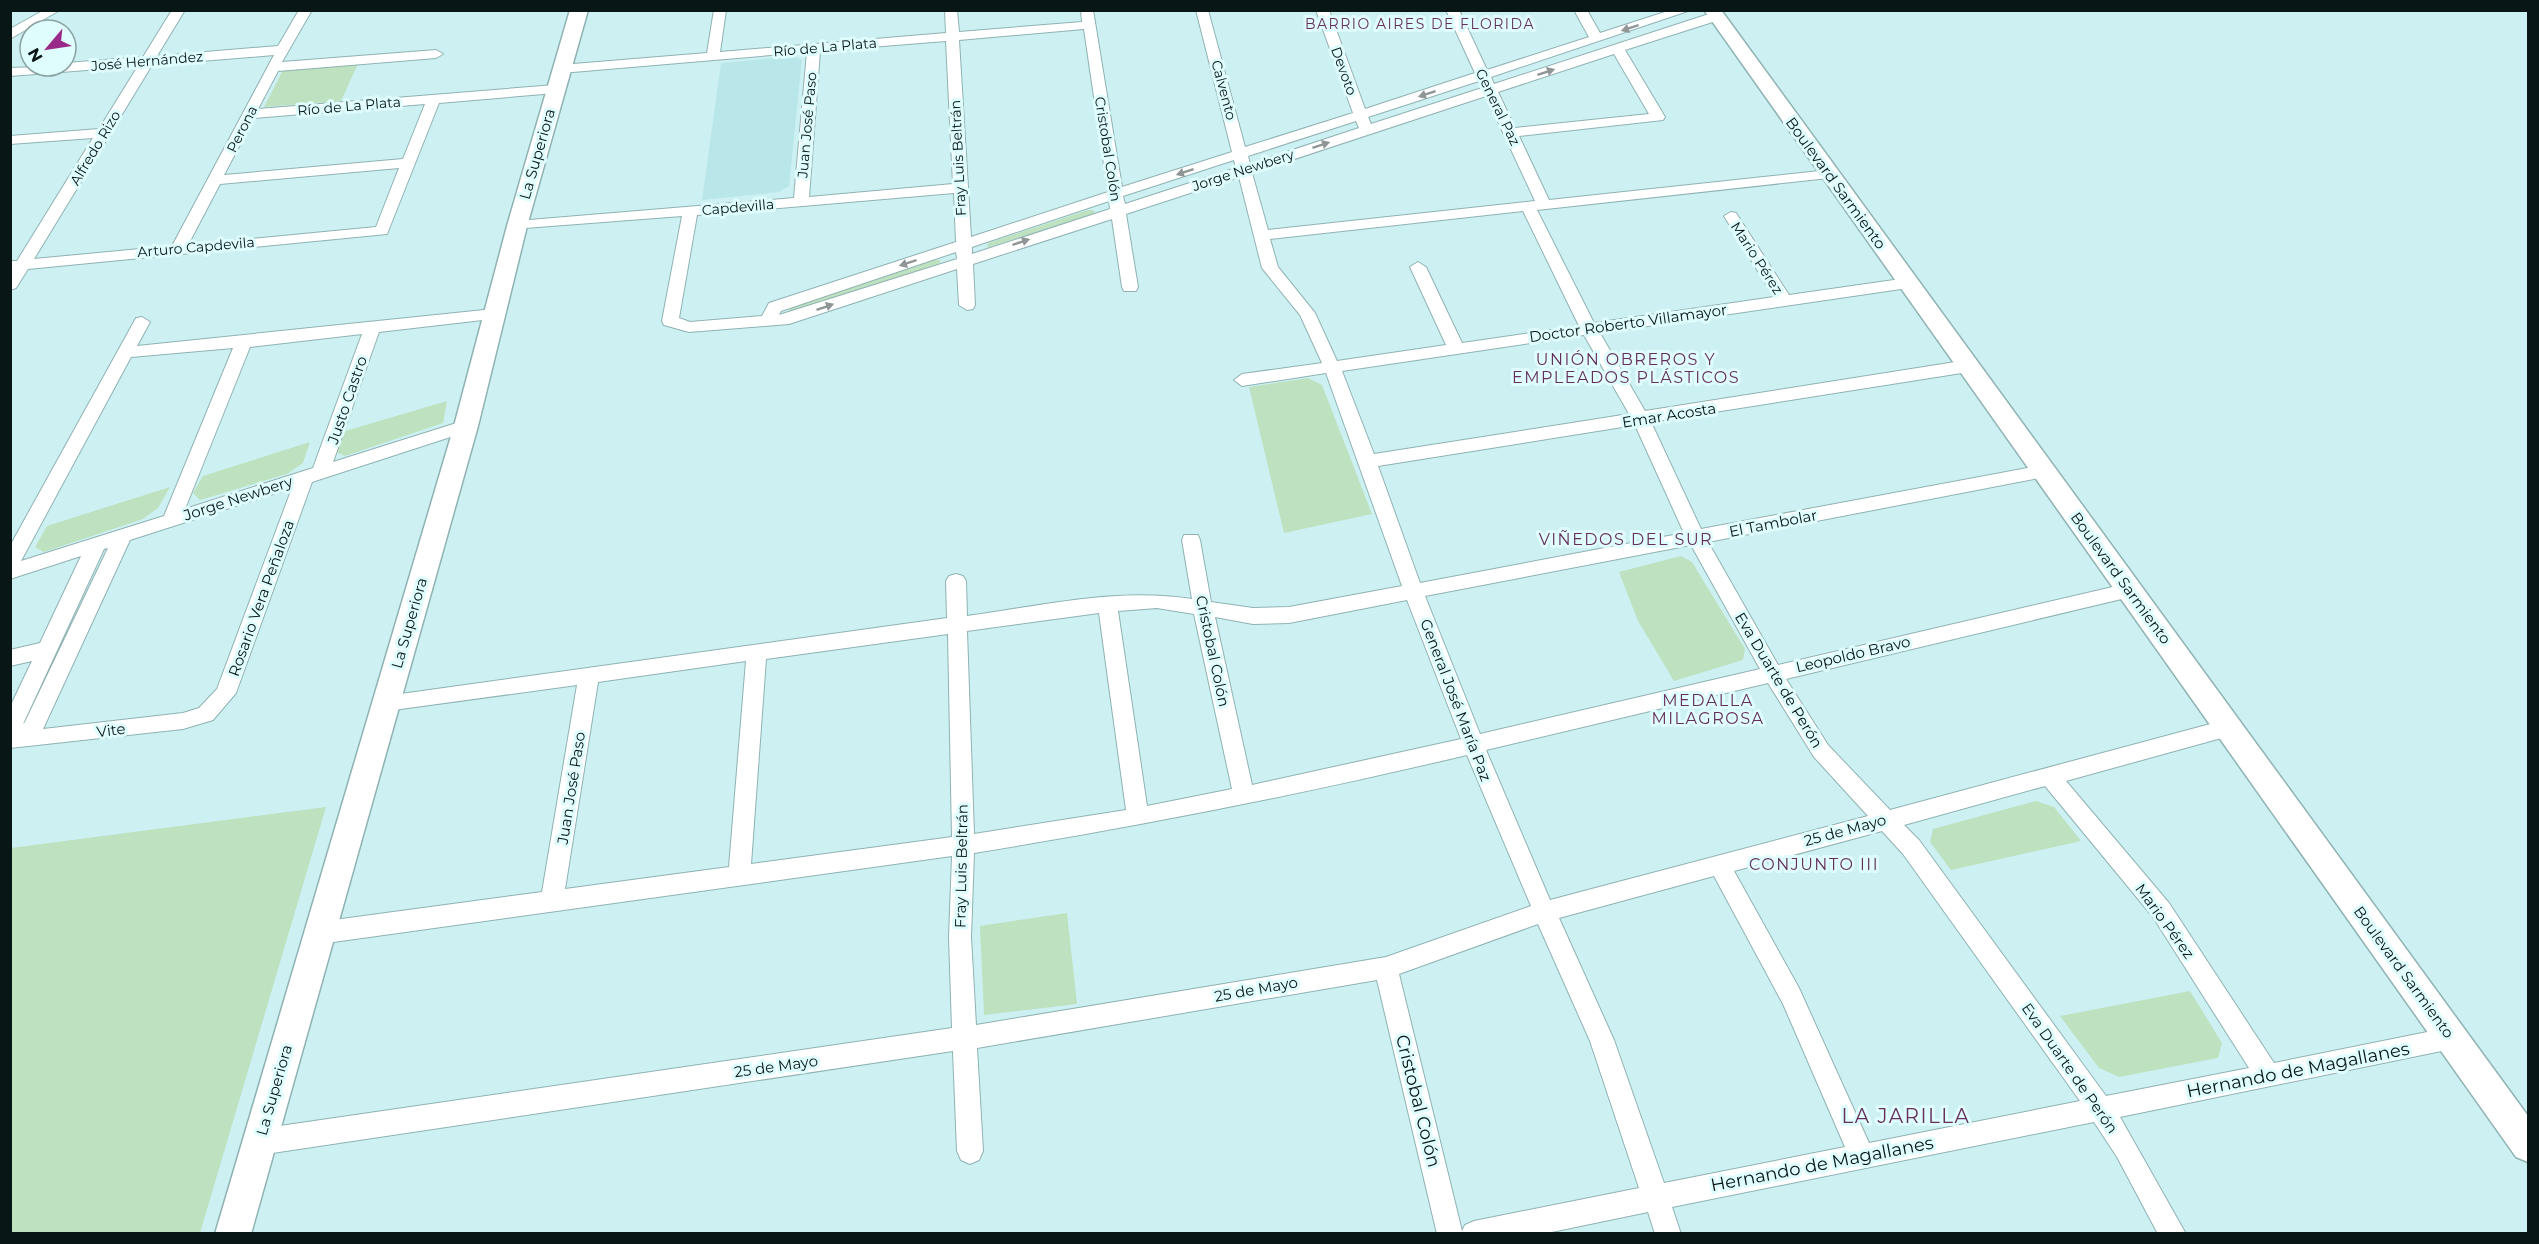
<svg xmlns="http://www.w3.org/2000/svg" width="2539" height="1244" font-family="Montserrat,sans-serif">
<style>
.built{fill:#b9e7e9}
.green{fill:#bee1bf}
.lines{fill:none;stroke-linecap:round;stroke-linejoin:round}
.street-casing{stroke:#8fb2b3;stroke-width:2}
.secondary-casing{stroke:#8fb2b3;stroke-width:3}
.street{fill:#fff;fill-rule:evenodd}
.secondary{fill:#fff;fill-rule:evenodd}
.oneway{fill:#909696}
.labels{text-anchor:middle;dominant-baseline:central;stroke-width:6;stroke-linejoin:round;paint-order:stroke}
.far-neighbourhood-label{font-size:14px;letter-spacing:1.5px;fill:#652e5b;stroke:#e0fdfe}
.far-street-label{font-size:14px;fill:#081616;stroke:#e0fdfe}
.street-label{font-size:15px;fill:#081616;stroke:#e0fdfe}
.neighbourhood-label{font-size:16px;letter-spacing:1.5px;fill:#652e5b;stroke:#e0fdfe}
.near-street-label{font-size:18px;fill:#081616;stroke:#e0fdfe}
.near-neighbourhood-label{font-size:20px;letter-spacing:1.5px;fill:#652e5b;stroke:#e0fdfe}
</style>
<rect width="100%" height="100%" fill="#cdf1f3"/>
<path class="built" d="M 795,56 L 802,60 L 789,186 L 779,192 L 702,200 L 721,63 Z"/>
<path class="green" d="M 358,64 L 341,101 L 264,107 L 283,70 Z
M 1088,210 L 1093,210 L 1096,214 L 987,248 L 988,243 Z
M 934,260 L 940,260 L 940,263 L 794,313 L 789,311 L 790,307 Z
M 1308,378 L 1322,385 L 1372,514 L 1284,533 L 1249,387 Z
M 447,401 L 443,423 L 345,456 L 336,452 L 342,432 Z
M 310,442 L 303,463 L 287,474 L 200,500 L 193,493 L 203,476 Z
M 170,487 L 158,508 L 143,519 L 44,552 L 35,547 L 47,526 Z
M 1681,556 L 1692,562 L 1745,649 L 1743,660 L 1674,681 L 1638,621 L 1619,572 Z
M 2036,801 L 2054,807 L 2081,841 L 1951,870 L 1930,842 L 1933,829 Z
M 326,807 L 200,1233 L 11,1233 L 11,848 Z
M 1067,913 L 1077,1004 L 984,1015 L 980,926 Z
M 2190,991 L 2222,1043 L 2218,1058 L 2119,1077 L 2099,1068 L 2060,1016 Z"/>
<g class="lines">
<defs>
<path id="street" d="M 44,10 L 60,10 L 10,39 L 10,29 Z
M 172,10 L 185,10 L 157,56 L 278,46 L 299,10 L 312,10 L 282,62 L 436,50 L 443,54 L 436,58 L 278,71 L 258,109 L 555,85 L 562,89 L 555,93 L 439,103 L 387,234 L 28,269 L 16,288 L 10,290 L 10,261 L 17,261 L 93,138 L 10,144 L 10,136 L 99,129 L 138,66 L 10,76 L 10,68 L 66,66 L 66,63 L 143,57 ZM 274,55 L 172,246 L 34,259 L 152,65 ZM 425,104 L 403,159 L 224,175 L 254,118 ZM 399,168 L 376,227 L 188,245 L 220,184 Z
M 714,10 L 726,10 L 720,52 L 946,33 L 945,10 L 957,10 L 959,32 L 1082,22 L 1081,10 L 1093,10 L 1122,187 L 1232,152 L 1196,10 L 1208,10 L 1245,147 L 1353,113 L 1316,10 L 1329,10 L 1365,109 L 1475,73 L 1446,10 L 1459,10 L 1487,70 L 1589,37 L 1574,10 L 1587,10 L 1600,33 L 1671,10 L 1691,10 L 1491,77 L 1494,84 L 1712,13 L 1722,13 L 1722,19 L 1625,50 L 1665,117 L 1663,120 L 1519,136 L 1549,200 L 1829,170 L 1836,174 L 1829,178 L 1537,210 L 1594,323 L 1774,297 L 1724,216 L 1731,212 L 1736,213 L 1789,295 L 1908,278 L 1916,283 L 1908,288 L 1600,333 L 1645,411 L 1968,360 L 1976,366 L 1968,372 L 1651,422 L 1701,529 L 2044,465 L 2050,467 L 2053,471 L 2050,475 L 2044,477 L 1708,542 L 1778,665 L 2130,583 L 2137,585 L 2140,590 L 2137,595 L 2130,597 L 1786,679 L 1828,745 L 1890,810 L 2229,719 L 2236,722 L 2239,728 L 2236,734 L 2066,781 L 2169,903 L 2274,1063 L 2452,1027 L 2461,1031 L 2464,1039 L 2461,1047 L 2120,1117 L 2186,1234 L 2158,1234 L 2117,1157 L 2094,1122 L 1672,1207 L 1681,1234 L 1655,1234 L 1648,1212 L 1542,1234 L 1437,1234 L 1377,980 L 977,1048 L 983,1151 L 979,1160 L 970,1164 L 961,1160 L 957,1151 L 953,1051 L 259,1155 L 250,1151 L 246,1142 L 250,1133 L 259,1129 L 952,1028 L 949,937 L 952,856 L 319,944 L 311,940 L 308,933 L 311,926 L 319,922 L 542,892 L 577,685 L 386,711 L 379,709 L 376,703 L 379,697 L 947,618 L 946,581 L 949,576 L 956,574 L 963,576 L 966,581 L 967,616 C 1041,606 1117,587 1192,599 L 1182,540 L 1184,535 L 1198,535 L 1200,540 L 1211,602 L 1253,608 L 1289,607 L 1402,586 L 1326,373 L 1242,386 L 1234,380 L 1242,374 L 1322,363 L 1300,315 L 1262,268 L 1239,177 L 1126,214 L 1138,287 L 1136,291 L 1124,291 L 1122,287 L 1112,219 L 973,264 L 975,305 L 973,309 L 967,310 L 959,305 L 957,269 L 789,324 L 689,332 L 664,325 L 662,321 L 682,216 L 512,229 L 509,226 L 512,223 L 517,221 L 794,198 L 807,52 L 561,73 L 554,69 L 561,65 L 707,53 ZM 1084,29 L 1108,192 L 971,237 L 959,40 ZM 946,41 L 953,184 L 809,197 L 820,51 ZM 1614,54 L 1649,114 L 1515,128 L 1498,92 ZM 1479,81 L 1482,88 L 1371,124 L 1368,117 ZM 1486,96 L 1535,201 L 1268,230 L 1252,173 ZM 1356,121 L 1359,128 L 1250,164 L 1248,156 ZM 1234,160 L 1236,168 L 1125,204 L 1123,196 ZM 954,193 L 956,242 L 769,303 L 762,316 L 690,322 L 679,318 L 697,215 ZM 1109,201 L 1110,209 L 972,254 L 972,247 ZM 1523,211 L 1579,326 L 1462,343 L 1426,267 L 1418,262 L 1410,267 L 1446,345 L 1337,361 L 1315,313 L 1278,267 L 1270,239 ZM 956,252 L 957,259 L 779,315 L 781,311 ZM 1584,335 L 1629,414 L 1374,454 L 1342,371 ZM 1635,425 L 1684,533 L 1420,583 L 1378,466 ZM 1691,545 L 1760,669 L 1480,734 L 1425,596 ZM 1407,600 L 1461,739 L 1252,785 L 1215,617 L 1253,624 L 1289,623 ZM 1157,608 L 1194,614 L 1232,789 L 1147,806 L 1118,611 ZM 1099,613 L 1126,810 L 974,834 L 967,631 ZM 948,634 L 952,837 L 751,864 L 766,659 ZM 746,661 L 729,867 L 565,889 L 598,682 ZM 1768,683 L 1814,757 L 1868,816 L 1550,900 L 1486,750 ZM 1467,755 L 1531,906 L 1386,957 L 976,1025 L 971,937 L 974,853 C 1140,826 1303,794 1467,755 ZM 2045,786 L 2153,917 L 2249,1068 L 2106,1096 L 1919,840 L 1904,825 ZM 1882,831 L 1903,854 L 2080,1101 L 1869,1143 L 1799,988 L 1734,871 ZM 1714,876 L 1783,1004 L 1845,1147 L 1664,1183 L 1614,1040 L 1559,918 ZM 1538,924 L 1590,1041 L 1639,1188 L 1474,1221 L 1465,1225 L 1462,1231 L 1399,974 Z
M 494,309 L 500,310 L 502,314 L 500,318 L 379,332 L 333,462 L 466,420 L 475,426 L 472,430 L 312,482 L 236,693 L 213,720 L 183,729 L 10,748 L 10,707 L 32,661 L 10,666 L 10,650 L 40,643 L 81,556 L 10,579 L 10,546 L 136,318 L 142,317 L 150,322 L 137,346 ZM 362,334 L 313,468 L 185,509 L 250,347 ZM 233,348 L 164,516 L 21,561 L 131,357 ZM 292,488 L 217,689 L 199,708 L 183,713 L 43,729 L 130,540 ZM 108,548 L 25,722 L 23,724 L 104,549 Z"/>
<path id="secondary" d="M 570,10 L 588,10 L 527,226 L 478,426 L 251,1234 L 215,1234 L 454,426 L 507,226 Z
M 1704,10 L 1721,10 L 2528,1116 L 2528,1162 L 2516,1157 Z"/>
</defs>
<use href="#street" class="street-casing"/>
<use href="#secondary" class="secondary-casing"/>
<use href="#street" class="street"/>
<use href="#secondary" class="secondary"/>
</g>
<defs><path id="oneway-solid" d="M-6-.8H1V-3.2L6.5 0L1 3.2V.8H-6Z" transform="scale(1.5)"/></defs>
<g class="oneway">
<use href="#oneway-solid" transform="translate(1630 28) rotate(162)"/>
<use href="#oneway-solid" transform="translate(1546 72) rotate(-18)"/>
<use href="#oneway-solid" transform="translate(1427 94) rotate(162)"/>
<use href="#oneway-solid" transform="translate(1321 145) rotate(-18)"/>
<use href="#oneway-solid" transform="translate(1185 172) rotate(162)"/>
<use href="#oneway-solid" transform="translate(1021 242) rotate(-18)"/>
<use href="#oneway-solid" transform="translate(908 263) rotate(162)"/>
<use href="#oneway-solid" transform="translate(825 307) rotate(-19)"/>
</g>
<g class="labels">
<g class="far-neighbourhood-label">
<text x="1420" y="24">BARRIO AIRES DE FLORIDA</text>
</g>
<g class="far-street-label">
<text transform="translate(825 47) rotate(-5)">Río de La Plata</text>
<text transform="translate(147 61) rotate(-5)">José Hernández</text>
<text transform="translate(1344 71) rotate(70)">Devoto</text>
<text transform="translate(1224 90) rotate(75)">Calvento</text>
<text transform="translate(349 106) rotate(-5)">Río de La Plata</text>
<text transform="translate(1498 107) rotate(64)">General Paz</text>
<text transform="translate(807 125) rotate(-85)">Juan José Paso</text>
<text transform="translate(242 129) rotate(-63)">Perona</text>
<text transform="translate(95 148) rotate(-59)">Alfredo Rizo</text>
<text transform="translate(1108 149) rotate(81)">Cristobal Colón</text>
<text transform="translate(958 158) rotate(-93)">Fray Luis Beltrán</text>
<text transform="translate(1243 170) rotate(-18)">Jorge Newbery</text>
<text transform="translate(738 207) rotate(-5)">Capdevilla</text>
<text transform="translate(196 247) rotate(-5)">Arturo Capdevila</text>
<text transform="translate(1757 258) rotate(57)">Mario Pérez</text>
</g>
<g class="street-label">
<text transform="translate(537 154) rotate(-74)">La Superiora</text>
<text transform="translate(1836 183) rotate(54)">Boulevard Sarmiento</text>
<text transform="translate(1628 323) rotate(-8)">Doctor Roberto Villamayor</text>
<text transform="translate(347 400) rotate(-71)">Justo Castro</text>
<text transform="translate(1669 415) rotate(-9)">Emar Acosta</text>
<text transform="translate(238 498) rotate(-18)">Jorge Newbery</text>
<text transform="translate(1773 523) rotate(-11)">El Tambolar</text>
<text transform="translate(2121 578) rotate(54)">Boulevard Sarmiento</text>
<text transform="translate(261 598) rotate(-70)">Rosario Vera Peñaloza</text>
<text transform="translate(409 623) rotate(-74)">La Superiora</text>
<text transform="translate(1213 651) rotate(78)">Cristobal Colón</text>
<text transform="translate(1853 654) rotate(-13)">Leopoldo Bravo</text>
<text transform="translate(1779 680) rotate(59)">Eva Duarte de Perón</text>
<text transform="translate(1456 700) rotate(69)">General José María Paz</text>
<text transform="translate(111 730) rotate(-7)">Vite</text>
<text transform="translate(571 788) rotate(-81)">Juan José Paso</text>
<text transform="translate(1845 830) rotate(-15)">25 de Mayo</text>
<text transform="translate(961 866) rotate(-89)">Fray Luis Beltrán</text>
<text transform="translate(2165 921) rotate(54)">Mario Pérez</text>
<text transform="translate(2404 972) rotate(54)">Boulevard Sarmiento</text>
<text transform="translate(1256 989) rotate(-10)">25 de Mayo</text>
<text transform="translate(776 1066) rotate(-8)">25 de Mayo</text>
<text transform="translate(2070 1068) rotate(55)">Eva Duarte de Perón</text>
<text transform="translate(274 1090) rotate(-74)">La Superiora</text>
</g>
<g class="neighbourhood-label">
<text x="1626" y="359">UNIÓN OBREROS Y<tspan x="1626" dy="18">EMPLEADOS PLÁSTICOS</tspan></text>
<text x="1626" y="539">VIÑEDOS DEL SUR</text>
<text x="1708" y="700">MEDALLA<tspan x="1708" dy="18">MILAGROSA</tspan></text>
<text x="1814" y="864">CONJUNTO III</text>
</g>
<g class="near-street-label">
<text transform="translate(2298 1070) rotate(-11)">Hernando de Magallanes</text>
<text transform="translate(1418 1101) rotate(76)">Cristobal Colón</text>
<text transform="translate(1822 1164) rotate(-11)">Hernando de Magallanes</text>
</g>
<g class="near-neighbourhood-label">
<text x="1906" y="1116">LA JARILLA</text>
</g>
</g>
<rect width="2539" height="1244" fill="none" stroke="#081616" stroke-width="24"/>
<g transform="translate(48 48) rotate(241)"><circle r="28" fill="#e0fdfe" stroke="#8aa1a1" stroke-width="1.5"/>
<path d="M0-4.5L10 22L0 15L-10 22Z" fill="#992a89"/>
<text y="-9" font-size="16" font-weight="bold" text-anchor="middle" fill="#081616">N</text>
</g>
</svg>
